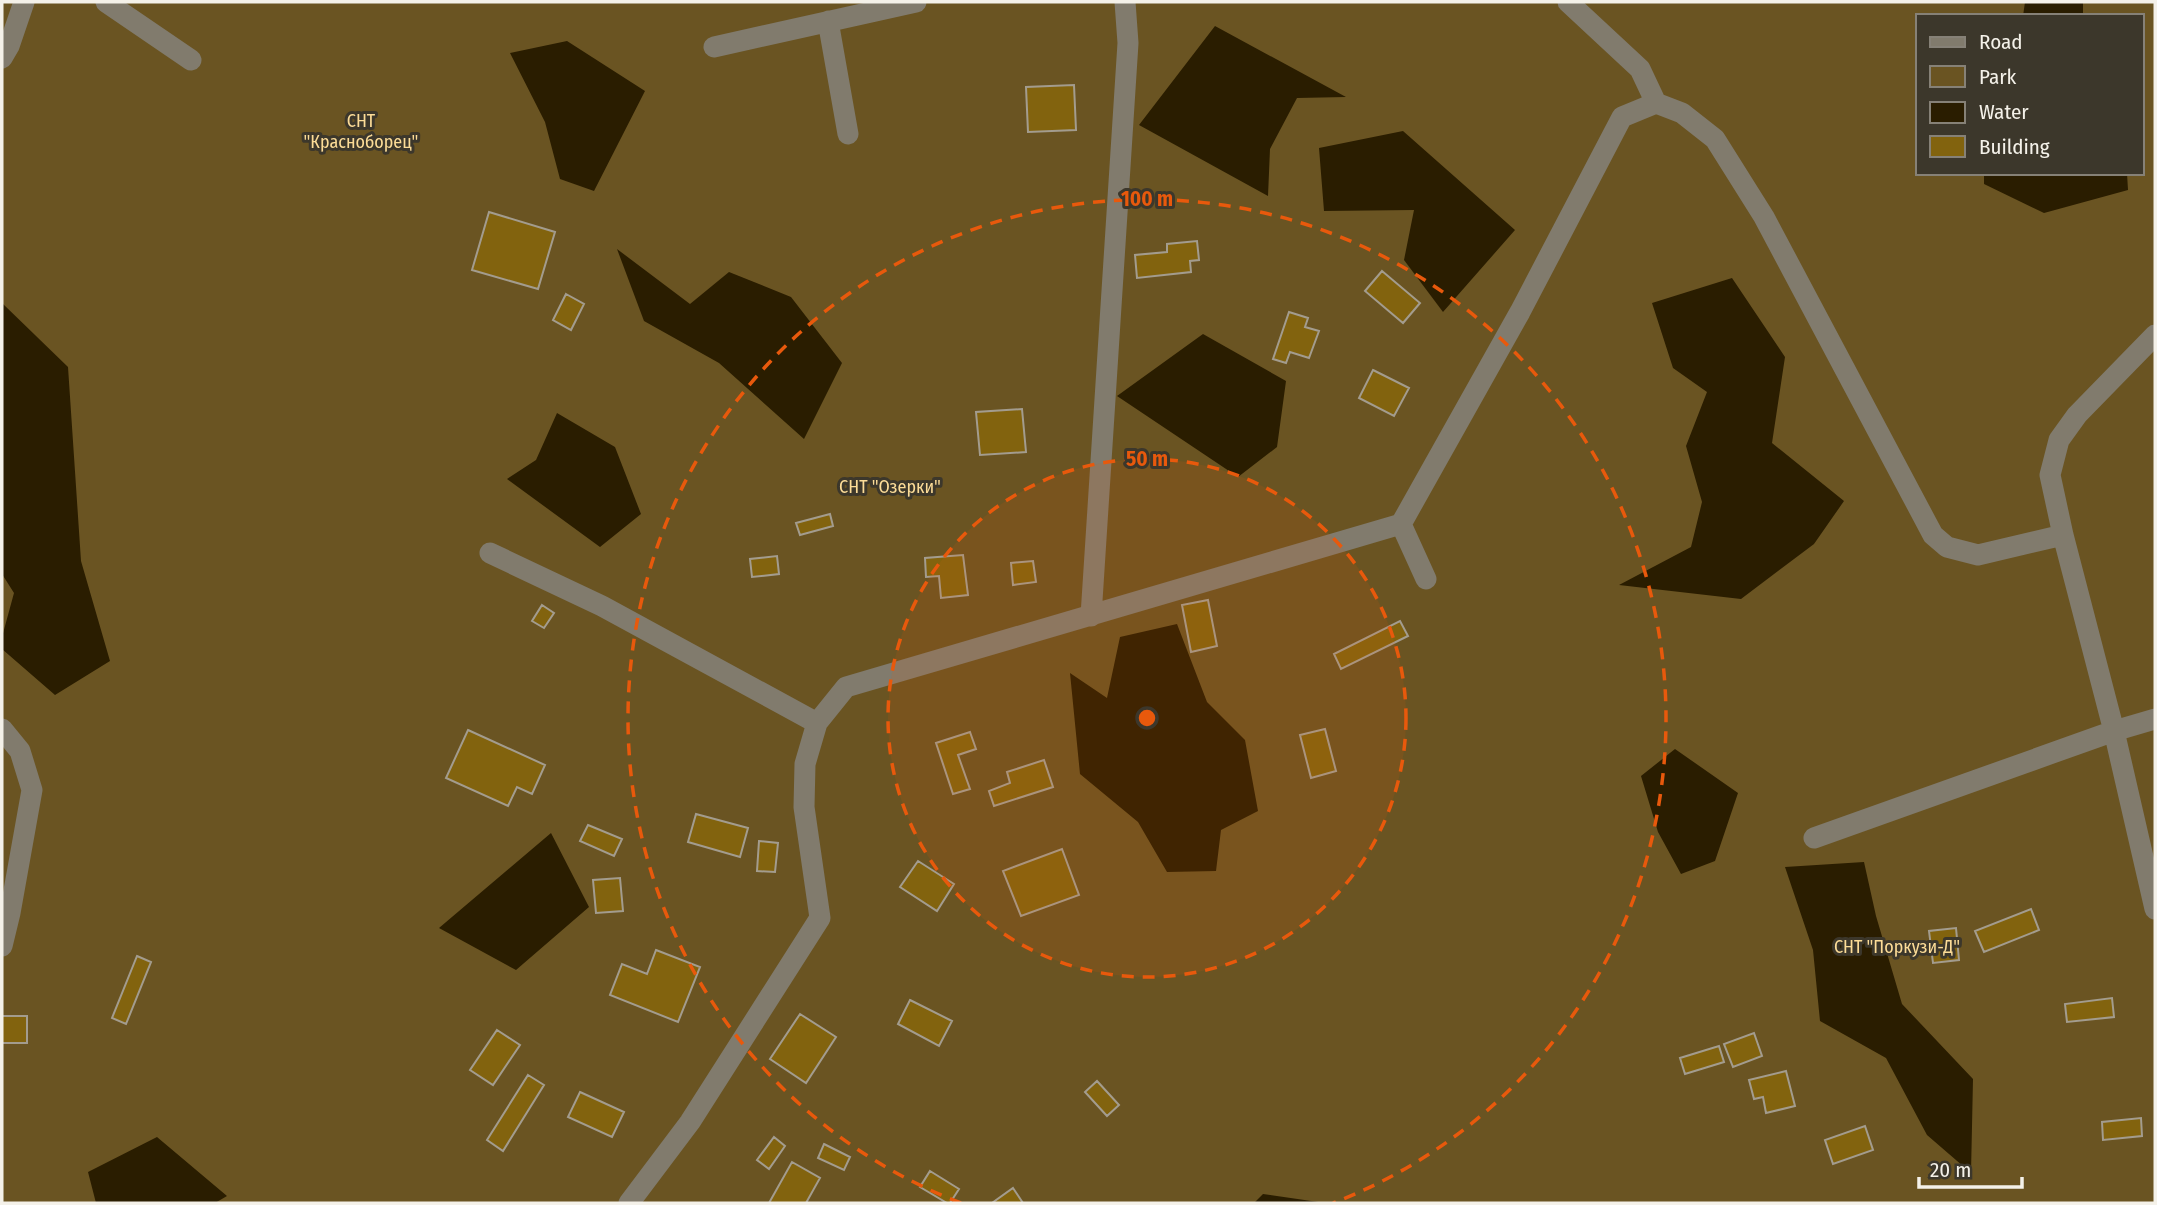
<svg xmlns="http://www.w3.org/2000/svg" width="2157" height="1205" font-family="'Fira Sans Condensed',sans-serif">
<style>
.green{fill:#6a5422;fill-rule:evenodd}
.water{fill:#2a1d00}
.building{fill:#82630e;stroke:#a39c8e;stroke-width:2}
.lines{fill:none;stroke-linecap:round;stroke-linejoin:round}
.minor{stroke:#817b6d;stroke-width:21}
.ring{fill:none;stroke:#e8590c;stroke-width:3.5;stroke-dasharray:12 9}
.labels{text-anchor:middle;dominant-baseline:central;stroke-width:6;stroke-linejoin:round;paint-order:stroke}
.park-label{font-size:18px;fill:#fcdc97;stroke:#3c372b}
.centre{fill:#e8590c;stroke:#3c372b;stroke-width:3.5}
.ring-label{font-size:21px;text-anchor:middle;font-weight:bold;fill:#e8590c;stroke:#3c372b;stroke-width:6;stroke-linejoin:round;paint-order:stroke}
</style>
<rect width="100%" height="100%" fill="#3c372b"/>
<path class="green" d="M 2,2 L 2155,2 L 2155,1203 L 2,1203 ZM 1917,16 L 2141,16 L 2141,173 L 1917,173 Z"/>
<path class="water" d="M 2025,2 L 2083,2 L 2083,16 L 2023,16 Z
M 1215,26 L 1346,97 L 1297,98 L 1270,149 L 1268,196 L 1139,125 Z
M 567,41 L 645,91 L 594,191 L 560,179 L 545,122 L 510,53 Z
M 1403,131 L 1515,230 L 1443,312 L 1404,260 L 1414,210 L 1324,211 L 1319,148 Z
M 1984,173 L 2127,173 L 2128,190 L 2044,213 L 1984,184 Z
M 617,249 L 690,304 L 729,272 L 791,297 L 842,363 L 804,439 L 719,363 L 644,321 Z
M 1732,278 L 1785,357 L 1772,443 L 1844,501 L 1814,544 L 1741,599 L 1619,585 L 1691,547 L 1702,502 L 1686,446 L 1707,392 L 1673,368 L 1652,303 Z
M 2,303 L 68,367 L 81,561 L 110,661 L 55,695 L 2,649 L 2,637 L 14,593 L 2,574 Z
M 1203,334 L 1286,381 L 1277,447 L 1238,477 L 1117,396 Z
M 557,413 L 615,447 L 641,514 L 600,547 L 507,479 L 536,460 Z
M 1177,624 L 1207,702 L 1245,740 L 1258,811 L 1221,830 L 1216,871 L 1167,872 L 1138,822 L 1080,774 L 1070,673 L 1107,698 L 1120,637 Z
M 1675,749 L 1738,793 L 1715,861 L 1681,874 L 1658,832 L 1641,776 Z
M 551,833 L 589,907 L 516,970 L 439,928 Z
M 1864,862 L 1876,916 L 1902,1004 L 1973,1079 L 1971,1173 L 1927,1135 L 1886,1058 L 1820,1021 L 1813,950 L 1785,867 Z
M 157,1137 L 227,1196 L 215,1203 L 96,1203 L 88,1172 Z
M 1263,1194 L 1325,1203 L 1254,1203 Z"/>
<path class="building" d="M 1074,85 L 1076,130 L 1028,132 L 1026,87 Z
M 489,212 L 555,232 L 538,289 L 472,270 Z
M 1197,241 L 1199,260 L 1190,261 L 1191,272 L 1137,278 L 1135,255 L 1167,252 L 1167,244 Z
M 1382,271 L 1420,303 L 1403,323 L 1365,291 Z
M 566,294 L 584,304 L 571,330 L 553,320 Z
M 1289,312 L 1308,318 L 1305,327 L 1319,331 L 1309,358 L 1290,352 L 1286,363 L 1273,359 Z
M 1373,370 L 1409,388 L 1394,416 L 1359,398 Z
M 1022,409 L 1026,452 L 980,455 L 976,412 Z
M 830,514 L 833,526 L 800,535 L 796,523 Z
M 963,555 L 968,595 L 941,598 L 939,576 L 926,577 L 925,558 Z
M 777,556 L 779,574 L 752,577 L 750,559 Z
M 1033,561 L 1036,582 L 1013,585 L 1011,563 Z
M 1208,600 L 1217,646 L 1191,652 L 1182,605 Z
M 542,605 L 554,613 L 544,628 L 532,621 Z
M 1400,621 L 1408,636 L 1341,669 L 1334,654 Z
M 1325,729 L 1336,771 L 1311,778 L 1300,735 Z
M 468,730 L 545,765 L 532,794 L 517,787 L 508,806 L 446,778 Z
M 970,732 L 976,749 L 958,755 L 970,789 L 953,794 L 936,743 Z
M 1044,760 L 1053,787 L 994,806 L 989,791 L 1010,783 L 1007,772 Z
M 696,814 L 748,828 L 740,857 L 688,842 Z
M 588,825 L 622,839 L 614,856 L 580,841 Z
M 759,841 L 778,843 L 775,872 L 757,871 Z
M 1062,849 L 1079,895 L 1021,916 L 1003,871 Z
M 918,861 L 954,884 L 937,911 L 900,887 Z
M 620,878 L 623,911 L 596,913 L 593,880 Z
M 2031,909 L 2039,930 L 1984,952 L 1975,931 Z
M 1956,928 L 1959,960 L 1933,963 L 1929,931 Z
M 656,950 L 700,967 L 678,1022 L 610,995 L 622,964 L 647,974 Z
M 137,956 L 151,962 L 126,1024 L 112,1018 Z
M 2112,998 L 2114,1017 L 2067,1022 L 2065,1004 Z
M 910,1000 L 952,1021 L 939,1046 L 898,1024 Z
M 800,1014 L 836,1037 L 806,1083 L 770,1059 Z
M 2,1016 L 27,1016 L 27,1043 L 2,1043 Z
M 497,1030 L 520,1045 L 493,1085 L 470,1070 Z
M 1754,1033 L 1762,1056 L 1733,1067 L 1724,1044 Z
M 1719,1046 L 1724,1062 L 1685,1074 L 1680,1058 Z
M 1786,1071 L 1795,1106 L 1766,1113 L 1763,1097 L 1754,1099 L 1749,1080 Z
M 528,1075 L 544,1085 L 503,1151 L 487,1140 Z
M 1097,1081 L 1119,1105 L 1107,1116 L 1085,1092 Z
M 580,1092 L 624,1112 L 612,1137 L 568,1117 Z
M 2141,1118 L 2142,1136 L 2103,1140 L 2102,1122 Z
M 1865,1126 L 1873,1150 L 1833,1164 L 1825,1140 Z
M 774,1137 L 785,1146 L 769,1169 L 757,1160 Z
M 824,1144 L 850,1157 L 844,1170 L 818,1158 Z
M 792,1162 L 820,1178 L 806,1203 L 769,1203 Z
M 930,1171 L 959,1189 L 950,1203 L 947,1203 L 920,1187 Z
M 1013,1188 L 1023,1203 L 992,1203 Z"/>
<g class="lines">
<path class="minor" d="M 106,2 L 191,60
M 1568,2 L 1640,69 L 1656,103
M 828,21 L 848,134
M 714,47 L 916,2
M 2,58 L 9,46 L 24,2
M 2155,335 L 2077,415 L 2059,440 L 2050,475 L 2063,535 L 2114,731 L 2155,909
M 1401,524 L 1426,579
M 490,553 L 602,606 L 817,723
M 1091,616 L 1128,43 L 1125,2
M 2,729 L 20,751 L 32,790 L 10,913 L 2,946
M 1814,838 L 2114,731 L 2155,719
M 629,1203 L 690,1122 L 820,918 L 804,807 L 805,764 L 817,723 L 846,687 L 1401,524 L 1520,312 L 1622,117 L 1656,103 L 1682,113 L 1715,139 L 1764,217 L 1933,535 L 1947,547 L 1978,555 L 2063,535"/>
</g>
<circle cx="1147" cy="718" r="259" fill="#e8590c" fill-opacity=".12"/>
<g class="ring">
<circle cx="1147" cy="718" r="259"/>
<path d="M961 1203A519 519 0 1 1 1333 1203"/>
</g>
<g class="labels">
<g class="park-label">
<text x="361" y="121">СНТ<tspan x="361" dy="21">"Красноборец"</tspan></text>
<text x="890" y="487">СНТ "Озерки"</text>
<text x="1897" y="947">СНТ "Поркузи-Д"</text>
</g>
</g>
<circle cx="1147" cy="718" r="10" class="centre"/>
<g class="ring-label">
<text x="1147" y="206">100 m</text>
<text x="1147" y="466">50 m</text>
</g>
<rect width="2157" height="1205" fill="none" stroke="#f4f1e9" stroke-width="7"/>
<rect x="1916" y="14" width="228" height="161" fill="#3c372b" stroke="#868177" stroke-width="2"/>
<rect x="1930" y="37" width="35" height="10" fill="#817b6d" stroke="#868177" stroke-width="2"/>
<text x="1979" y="49" font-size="21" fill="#f4f1e9">Road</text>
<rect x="1930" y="66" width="35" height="21" fill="#6a5422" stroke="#868177" stroke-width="2"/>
<text x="1979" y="84" font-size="21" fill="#f4f1e9">Park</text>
<rect x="1930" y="102" width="35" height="21" fill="#2a1d00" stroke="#868177" stroke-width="2"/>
<text x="1979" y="119" font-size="21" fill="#f4f1e9">Water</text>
<rect x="1930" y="136" width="35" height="21" fill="#82630e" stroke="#868177" stroke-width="2"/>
<text x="1979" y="154" font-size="21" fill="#f4f1e9">Building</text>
<path d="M1919 1177v10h103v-10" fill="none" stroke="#f4f1e9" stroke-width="3.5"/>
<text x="1930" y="1177" font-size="21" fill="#f4f1e9" stroke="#3c372b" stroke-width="5" paint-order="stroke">20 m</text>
</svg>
